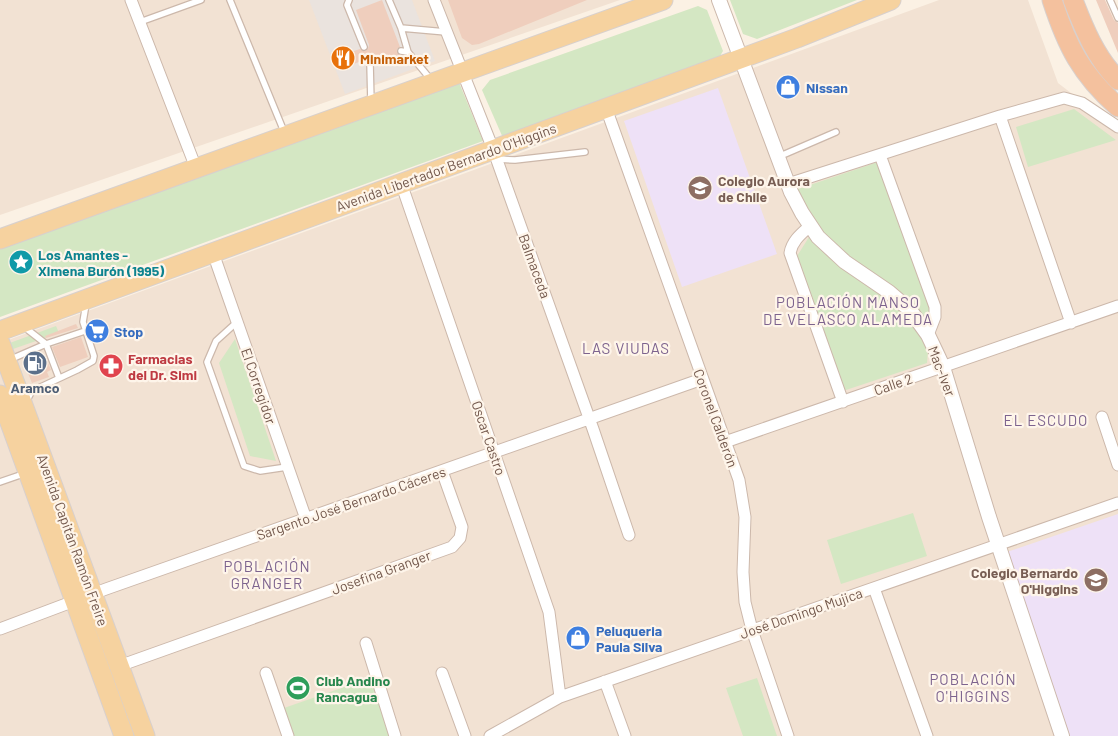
<svg xmlns="http://www.w3.org/2000/svg" width="1118" height="736" font-family="Barlow,sans-serif">
<style>
.residential{fill:#f2e2d3}
.industrial{fill:#eae3de}
.education{fill:#eee1f7}
.green{fill:#d4e7c3}
.building{fill:#efcebd}
.lines{fill:none;stroke-linecap:round;stroke-linejoin:round}
.service-casing{stroke:#ccb8ab;stroke-width:8}
.minor-casing{stroke:#ccb8ab;stroke-width:13}
.tertiary-casing{stroke:#ccb8ab;stroke-width:16}
.primary-casing{stroke:#d8d0cd;stroke-width:21}
.trunk-casing{stroke:#d8d0cd;stroke-width:21}
.service{stroke:#fff;stroke-width:5.5}
.minor{stroke:#fff;stroke-width:11}
.tertiary{stroke:#fff;stroke-width:14}
.primary{stroke:#f6d29f;stroke-width:19}
.trunk{stroke:#f4c19e;stroke-width:19}
.labels{text-anchor:middle;dominant-baseline:central;stroke-width:4.5;stroke-linejoin:round;paint-order:stroke}
.food-label{font-size:14px;font-weight:bold;fill:#c56008;stroke:#fef5ea;text-anchor:start}
.shop-label{font-size:14px;font-weight:bold;fill:#366cbe;stroke:#fef5ea;text-anchor:start}
.street-label{font-size:14px;fill:#72574b;stroke:#fef5ea}
.education-label{font-size:14px;font-weight:bold;fill:#785e54;stroke:#fef5ea;text-anchor:start}
.culture-label{font-size:14px;font-weight:bold;fill:#0d838f;stroke:#fef5ea;text-anchor:start}
.health-label{font-size:14px;font-weight:bold;fill:#be3a42;stroke:#fef5ea;text-anchor:start}
.service-label{font-size:14px;font-weight:bold;fill:#4e5e75;stroke:#fef5ea}
.leisure-label{font-size:14px;font-weight:bold;fill:#27864d;stroke:#fef5ea;text-anchor:start}
.neighbourhood-label{font-size:15px;letter-spacing:1px;fill:#7d638e;stroke:#fef5ea}
</style>
<rect width="100%" height="100%" fill="#fbf1e4"/>
<path class="residential" d="M 0,0 L 620,0 L 0,215 Z
M 939,0 L 1028,0 L 1058,83 L 1118,129 L 1118,736 L 0,736 L 0,343 Z"/>
<path class="industrial" d="M 309,0 L 412,0 L 435,61 L 345,94 Z"/>
<path class="education" d="M 718,88 L 777,254 L 682,287 L 624,121 Z
M 1118,514 L 1118,736 L 1070,736 L 1007,552 Z"/>
<path class="green" d="M 730,0 L 857,0 L 757,39 L 743,34 Z
M 698,6 L 707,10 L 723,51 L 717,61 L 503,138 L 482,90 L 490,80 Z
M 458,80 L 483,141 L 0,317 L 0,243 Z
M 1074,109 L 1116,140 L 1028,167 L 1016,127 Z
M 878,162 L 931,312 L 927,363 L 843,391 L 797,256 L 816,226 L 798,197 L 798,189 Z
M 56,326 L 59,333 L 13,349 L 27,386 L 26,393 L 7,344 Z
M 235,339 L 276,461 L 250,456 L 219,363 Z
M 913,513 L 927,556 L 841,584 L 827,540 Z
M 373,677 L 393,736 L 293,736 L 284,708 Z
M 757,678 L 777,736 L 743,736 L 726,688 Z"/>
<path class="building" d="M 382,0 L 400,47 L 397,49 L 397,52 L 402,56 L 375,66 L 377,63 L 377,60 L 371,57 L 349,66 L 344,54 L 360,49 L 365,51 L 368,49 L 369,45 L 356,10 Z
M 448,0 L 587,0 L 479,44 L 472,45 L 462,38 Z
M 1096,0 L 1105,0 L 1114,20 L 1118,23 L 1118,53 Z
M 76,324 L 78,328 L 46,338 L 45,336 Z
M 81,337 L 88,357 L 60,367 L 52,347 Z
M 46,358 L 51,370 L 47,372 L 49,377 L 32,383 L 25,366 Z"/>
<g class="lines">
<defs>
<path id="service" d="M 230,0 L 285,134
M 349,0 L 347,5 L 364,47
M 389,0 L 401,28 L 446,32
M 1110,0 L 1118,18
M 140,22 L 201,0
M 401,28 L 408,52
M 401,51 L 408,52 L 432,81
M 371,103 L 370,63 L 373,62
M 778,157 L 836,132
M 496,159 L 515,160 L 585,152
M 237,322 L 216,341 L 207,362 L 244,466 L 260,471 L 287,467
M 23,326 L 46,344 L 85,331
M 9,360 L 46,344 L 59,378
M 27,400 L 32,391 L 77,370 L 93,361 L 94,356 L 83,322 L 86,304
M 0,482 L 26,473"/>
<path id="minor" d="M 131,0 L 196,168
M 434,0 L 493,149 L 593,429 L 629,535
M 606,108 L 739,480 L 745,517 L 743,572 L 745,602 L 752,630 L 788,736
M 1000,116 L 1071,323
M 880,155 L 935,307 L 935,317 L 928,335
M 401,183 L 549,612 L 560,697
M 788,184 L 1000,116 L 1064,98 L 1082,103 L 1118,127
M 810,226 C 801,234 792,241 790,253 L 843,402
M 213,253 L 306,519
M 1102,417 L 1118,465
M 725,442 L 1118,306
M 874,588 L 927,736
M 0,629 L 106,589 L 702,379
M 366,643 L 395,736
M 119,666 L 452,547 L 460,538 L 462,527 L 442,471
M 266,673 L 288,736
M 442,673 L 465,736
M 605,681 L 625,736
M 490,736 L 560,697 L 1118,503"/>
<path id="tertiary" d="M 719,0 L 791,192 L 802,213 L 818,237 L 845,262 L 889,292 L 910,310 L 928,335 L 938,356 L 943,367 L 989,517 L 1062,736"/>
<path id="primary" d="M 0,239 L 663,0
M 0,331 L 797,38 L 891,0
M 0,343 L 145,736
M 0,395 L 124,736"/>
<path id="trunk" d="M 1052,0 C 1067,46 1081,74 1118,107
M 1073,0 C 1084,29 1096,58 1118,80"/>
</defs>
<use href="#service" class="service-casing"/>
<use href="#minor" class="minor-casing"/>
<use href="#tertiary" class="tertiary-casing"/>
<use href="#primary" class="primary-casing"/>
<use href="#trunk" class="trunk-casing"/>
<use href="#service" class="service"/>
<use href="#minor" class="minor"/>
<use href="#tertiary" class="tertiary"/>
<use href="#primary" class="primary"/>
<use href="#trunk" class="trunk"/>
</g>
<defs>
<symbol id="restaurant-disc" viewBox="-11 -11 22 22"><circle r="9.5" fill="#e8710a" stroke="#fef5ea"/><path d="M-5-6h1v4h1v-4h1v4h1v-4h1v5L-1.5 .5V6h-2V.5L-5-1ZM5-6V6H3V1.5H1.5Q1.5-4 5-6Z" fill="#fff"/></symbol>
<symbol id="shop-disc" viewBox="-11 -11 22 22"><circle r="9.5" fill="#3f7fe0" stroke="#fef5ea"/><path d="M-5-2.5h2.3a2.7 3.5 0 0 1 5.4 0H5L5.5 6h-11ZM-1.5-2.5h3a1.5 2.3 0 0 0-3 0Z" fill="#fff"/></symbol>
<symbol id="school-disc" viewBox="-11 -11 22 22"><circle r="9.5" fill="#8d6e63" stroke="#fef5ea"/><path d="M0-5L7-2L0 1L-7-2ZM-4 1L0 2.5L4 1V4Q0 6-4 4Z" fill="#fff"/></symbol>
<symbol id="sight-disc" viewBox="-11 -11 22 22"><circle r="9.5" fill="#0f9aa8" stroke="#fef5ea"/><path d="M0-6L1.8-2.2L6-1.7L2.9 1.2L3.7 5.4L0 3.3L-3.7 5.4L-2.9 1.2L-6-1.7L-1.8-2.2Z" fill="#fff"/></symbol>
<symbol id="supermarket-disc" viewBox="-11 -11 22 22"><circle r="9.5" fill="#3f7fe0" stroke="#fef5ea"/><path d="M-6-5.5h2.5l.6 2H6L4.5 2H-2.5L-4.4-4H-6ZM-1.5 3.2a1.3 1.3 0 1 0 .1 0ZM3 3.2a1.3 1.3 0 1 0 .1 0Z" fill="#fff"/></symbol>
<symbol id="fuel-disc" viewBox="-11 -11 22 22"><circle r="9.5" fill="#5c6f8a" stroke="#fef5ea"/><path d="M-5.5-6h7V0h2V4h1.3V-2.5L3-4.5l.8-.8L6-3V5H2.5V1h-1V6h-7ZM-4.2-4.7v3.2H.2V-4.7Z" fill="#fff"/></symbol>
<symbol id="pharmacy-disc" viewBox="-11 -11 22 22"><circle r="9.5" fill="#e0444e" stroke="#fef5ea"/><path d="M-2-6h4v4h4v4h-4v4h-4v-4h-4v-4h4Z" fill="#fff"/></symbol>
<symbol id="stadium-disc" viewBox="-11 -11 22 22"><circle r="9.5" fill="#2e9e5b" stroke="#fef5ea"/><path d="M0-5a6.5 5 0 1 0 0 10a6.5 5 0 1 0 0-10ZM-3.5-1.8h7v3.6h-7Z" fill="#fff"/></symbol>
</defs>
<g fill-rule="evenodd">
<use href="#restaurant-disc" x="329" y="44" width="28" height="28"/>
<use href="#shop-disc" x="774" y="73" width="28" height="28"/>
<use href="#school-disc" x="686" y="174" width="28" height="28"/>
<use href="#sight-disc" x="7" y="248" width="28" height="28"/>
<use href="#supermarket-disc" x="83" y="317" width="28" height="28"/>
<use href="#fuel-disc" x="21" y="349" width="28" height="28"/>
<use href="#pharmacy-disc" x="97" y="352" width="28" height="28"/>
<use href="#school-disc" x="1082" y="566" width="28" height="28"/>
<use href="#shop-disc" x="564" y="624" width="28" height="28"/>
<use href="#stadium-disc" x="284" y="674" width="28" height="28"/>
</g>
<g class="labels">
<g class="food-label">
<text x="360" y="58">Minimarket</text>
</g>
<g class="shop-label">
<text x="806" y="87">Nissan</text>
<text x="114" y="331">Stop</text>
<text x="596" y="630">Peluqueria<tspan x="596" dy="16">Paula Silva</tspan></text>
</g>
<g class="street-label">
<text transform="translate(446 167) rotate(-20)">Avenida Libertador Bernardo O'Higgins</text>
<text transform="translate(535 266) rotate(70)">Balmaceda</text>
<text transform="translate(942 371) rotate(69)">Mac-Iver</text>
<text transform="translate(893 384) rotate(-19)">Calle 2</text>
<text transform="translate(259 386) rotate(71)">El Corregidor</text>
<text transform="translate(716 418) rotate(70)">Coronel Calderón</text>
<text transform="translate(489 438) rotate(71)">Oscar Castro</text>
<text transform="translate(351 503) rotate(-19)">Sargento José Bernardo Cáceres</text>
<text transform="translate(73 540) rotate(70)">Avenida Capitán Ramón Freire</text>
<text transform="translate(381 572) rotate(-20)">Josefina Granger</text>
<text transform="translate(801 613) rotate(-19)">José Domingo Mujica</text>
</g>
<g class="education-label">
<text x="718" y="180">Colegio Aurora<tspan x="718" dy="16">de Chile</tspan></text>
<text x="1078" y="572" text-anchor="end">Colegio Bernardo<tspan x="1078" dy="16">O'Higgins</tspan></text>
</g>
<g class="culture-label">
<text x="38" y="254">Los Amantes -<tspan x="38" dy="16">Ximena Burón (1995)</tspan></text>
</g>
<g class="health-label">
<text x="128" y="358">Farmacias<tspan x="128" dy="16">del Dr. Simi</tspan></text>
</g>
<g class="service-label">
<text x="35" y="387">Aramco</text>
</g>
<g class="leisure-label">
<text x="316" y="680">Club Andino<tspan x="316" dy="16">Rancagua</tspan></text>
</g>
<g class="neighbourhood-label">
<text x="848" y="302">POBLACIÓN MANSO<tspan x="848" dy="17">DE VELASCO ALAMEDA</tspan></text>
<text x="626" y="348">LAS VIUDAS</text>
<text x="1046" y="420">EL ESCUDO</text>
<text x="267" y="566">POBLACIÓN<tspan x="267" dy="17">GRANGER</tspan></text>
<text x="973" y="679">POBLACIÓN<tspan x="973" dy="17">O'HIGGINS</tspan></text>
</g>
</g>
</svg>
